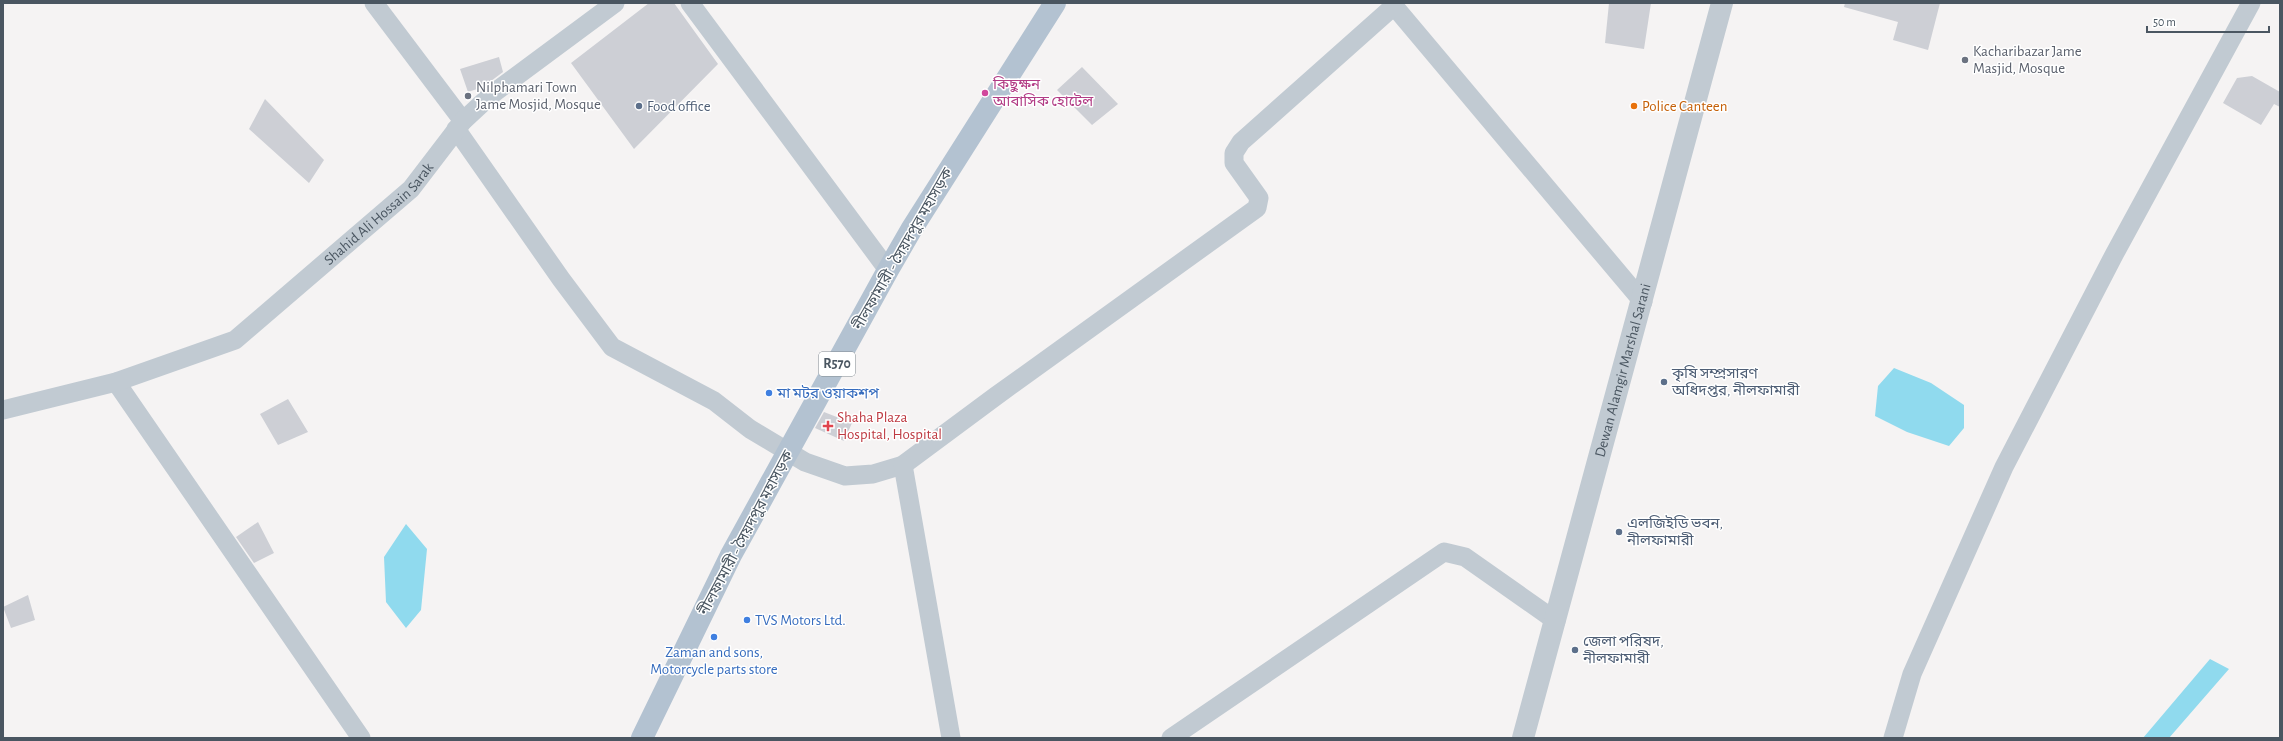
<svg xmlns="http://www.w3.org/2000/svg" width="2283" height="741" font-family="'Alegreya Sans','Noto Sans Bengali',sans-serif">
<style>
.water{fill:#90daee}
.building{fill:#cdcfd5}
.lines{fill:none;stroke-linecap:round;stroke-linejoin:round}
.minor{stroke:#c1cad2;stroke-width:19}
.tertiary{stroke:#c1cad2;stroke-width:22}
.primary{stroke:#b3c2d1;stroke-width:22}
.worship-dot{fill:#6b7280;stroke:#fff;stroke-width:1.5}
.hotel-dot{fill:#d1479c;stroke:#fff;stroke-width:1.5}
.service-dot{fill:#5c6f8a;stroke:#fff;stroke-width:1.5}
.food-dot{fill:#e8710a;stroke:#fff;stroke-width:1.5}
.shop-dot{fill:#3f7fe0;stroke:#fff;stroke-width:1.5}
.health-dot{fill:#e0444e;stroke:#fff;stroke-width:1.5}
.labels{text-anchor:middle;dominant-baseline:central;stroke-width:3;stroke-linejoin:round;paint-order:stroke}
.shield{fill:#fff;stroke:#808990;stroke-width:1}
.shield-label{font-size:14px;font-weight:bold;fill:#4a5661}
.worship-label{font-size:15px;fill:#5b616d;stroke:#fff;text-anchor:start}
.hotel-label{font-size:15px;fill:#b23c85;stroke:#fff;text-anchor:start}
.service-label{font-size:15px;fill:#4e5e75;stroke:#fff;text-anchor:start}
.food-label{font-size:15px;fill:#c56008;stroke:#fff;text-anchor:start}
.street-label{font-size:15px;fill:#4a5661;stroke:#fff}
.shop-label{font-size:15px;fill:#366cbe;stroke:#fff;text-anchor:start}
.health-label{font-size:15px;fill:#be3a42;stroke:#fff;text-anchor:start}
</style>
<rect width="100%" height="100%" fill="#f5f3f3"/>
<path class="water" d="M 1894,368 L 1931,383 L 1964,405 L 1964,428 L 1949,446 L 1907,432 L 1875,416 L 1878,386 Z
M 406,524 L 427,549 L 421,610 L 406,628 L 386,602 L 384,557 Z
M 2210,659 L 2229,669 L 2169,738 L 2143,738 Z"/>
<path class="building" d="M 649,3 L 674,3 L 718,64 L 634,149 L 571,63 Z
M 1609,3 L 1651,3 L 1644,49 L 1605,43 Z
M 1845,3 L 1940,3 L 1928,50 L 1893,40 L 1898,22 L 1844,7 Z
M 499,57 L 503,72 L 483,87 L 468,92 L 460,69 Z
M 1082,67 L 1118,104 L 1092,125 L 1057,90 Z
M 2252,76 L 2280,92 L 2280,107 L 2274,104 L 2261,125 L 2223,103 L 2237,78 Z
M 265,99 L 324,160 L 309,183 L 249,129 Z
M 288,399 L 308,432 L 278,445 L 260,414 Z
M 824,412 L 852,423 L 844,441 L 815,428 Z
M 258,522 L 274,553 L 254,563 L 236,537 Z
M 28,595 L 35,620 L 11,628 L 3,607 Z"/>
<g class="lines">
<g class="minor">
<path d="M 374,3 L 463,121"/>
<path d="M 690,3 L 888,270"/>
<path d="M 1394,6 L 1643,302"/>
<path d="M 456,129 L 561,279 L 612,347 L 714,401 L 750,429 L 805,462 L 845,476 L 873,474 L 903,465 L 996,396 L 1257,208 L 1259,198 L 1234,163 L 1234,153 L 1241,142 L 1394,6 L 1394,3"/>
<path d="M 116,382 L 361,738"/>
<path id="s1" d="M 3,410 L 116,382 L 235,340 L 411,189 L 463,121 L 491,95 L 615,3"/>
<path d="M 903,465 L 951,738"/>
<path d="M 1171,738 L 1444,552 L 1465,557 L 1556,621"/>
<path d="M 1893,738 L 1912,674 L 2004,467 L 2115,253 L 2251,3"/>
</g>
<path class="tertiary" id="s2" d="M 1523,738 L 1722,3"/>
<path class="primary" d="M 642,738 L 731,555 L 888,270 L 911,230 L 1055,3"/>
</g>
<g class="worship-dot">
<circle cx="1965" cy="60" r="4"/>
<circle cx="468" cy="96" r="4"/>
</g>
<circle class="hotel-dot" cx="985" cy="93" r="4"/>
<g class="service-dot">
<circle cx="639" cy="106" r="4"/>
<circle cx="1664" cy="382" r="4"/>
<circle cx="1619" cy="532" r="4"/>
<circle cx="1575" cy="650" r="4"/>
</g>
<circle class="food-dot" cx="1634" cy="106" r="4"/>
<g class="shop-dot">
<circle cx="769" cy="393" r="4"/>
<circle cx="747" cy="620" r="4"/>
<circle cx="714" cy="637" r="4"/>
</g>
<path class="health-dot" d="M826 420h4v4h4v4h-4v4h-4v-4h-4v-4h4z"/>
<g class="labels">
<rect class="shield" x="819" y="352" width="36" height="24" rx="3"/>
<g class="shield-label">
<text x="837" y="364">R570</text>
</g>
<g class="worship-label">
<text x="1973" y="51">Kacharibazar Jame<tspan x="1973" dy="17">Masjid, Mosque</tspan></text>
<text x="476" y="87">Nilphamari Town<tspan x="476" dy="17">Jame Mosjid, Mosque</tspan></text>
</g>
<g class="hotel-label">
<text x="993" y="84">কিছুক্ষন<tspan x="993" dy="17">আবাসিক হোটেল</tspan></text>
</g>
<g class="service-label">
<text x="647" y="106">Food office</text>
<text x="1672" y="373">কৃষি সম্প্রসারণ<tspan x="1672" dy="17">অধিদপ্তর, নীলফামারী</tspan></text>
<text x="1627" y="523">এলজিইডি ভবন,<tspan x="1627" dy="17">নীলফামারী</tspan></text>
<text x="1583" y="641">জেলা পরিষদ,<tspan x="1583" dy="17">নীলফামারী</tspan></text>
</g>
<g class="food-label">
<text x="1642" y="106">Police Canteen</text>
</g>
<g class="street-label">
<text stroke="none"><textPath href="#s1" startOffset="434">Shahid Ali Hossain Sarak</textPath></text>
<text transform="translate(903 249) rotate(-60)">নীলফামারী - সৈয়দপুর মহাসড়ক</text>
<text stroke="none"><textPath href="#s2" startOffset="381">Dewan Alamgir Marshal Sarani</textPath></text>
<text transform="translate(746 533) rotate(-62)">নীলফামারী - সৈয়দপুর মহাসড়ক</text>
</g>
<g class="shop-label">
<text x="777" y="393">মা মটর ওয়াকশপ</text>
<text x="755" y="620">TVS Motors Ltd.</text>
<text x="714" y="652" text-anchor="middle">Zaman and sons,<tspan x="714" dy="17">Motorcycle parts store</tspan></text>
</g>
<g class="health-label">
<text x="837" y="417">Shaha Plaza<tspan x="837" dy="17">Hospital, Hospital</tspan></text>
</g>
</g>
<rect width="2283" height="741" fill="none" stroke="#4a5661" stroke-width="8"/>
<path d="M2147 26v6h122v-6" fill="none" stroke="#4a5661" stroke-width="2"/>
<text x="2153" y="26" font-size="12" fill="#4a5661" stroke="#ffffff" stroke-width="3" paint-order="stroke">50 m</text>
</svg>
